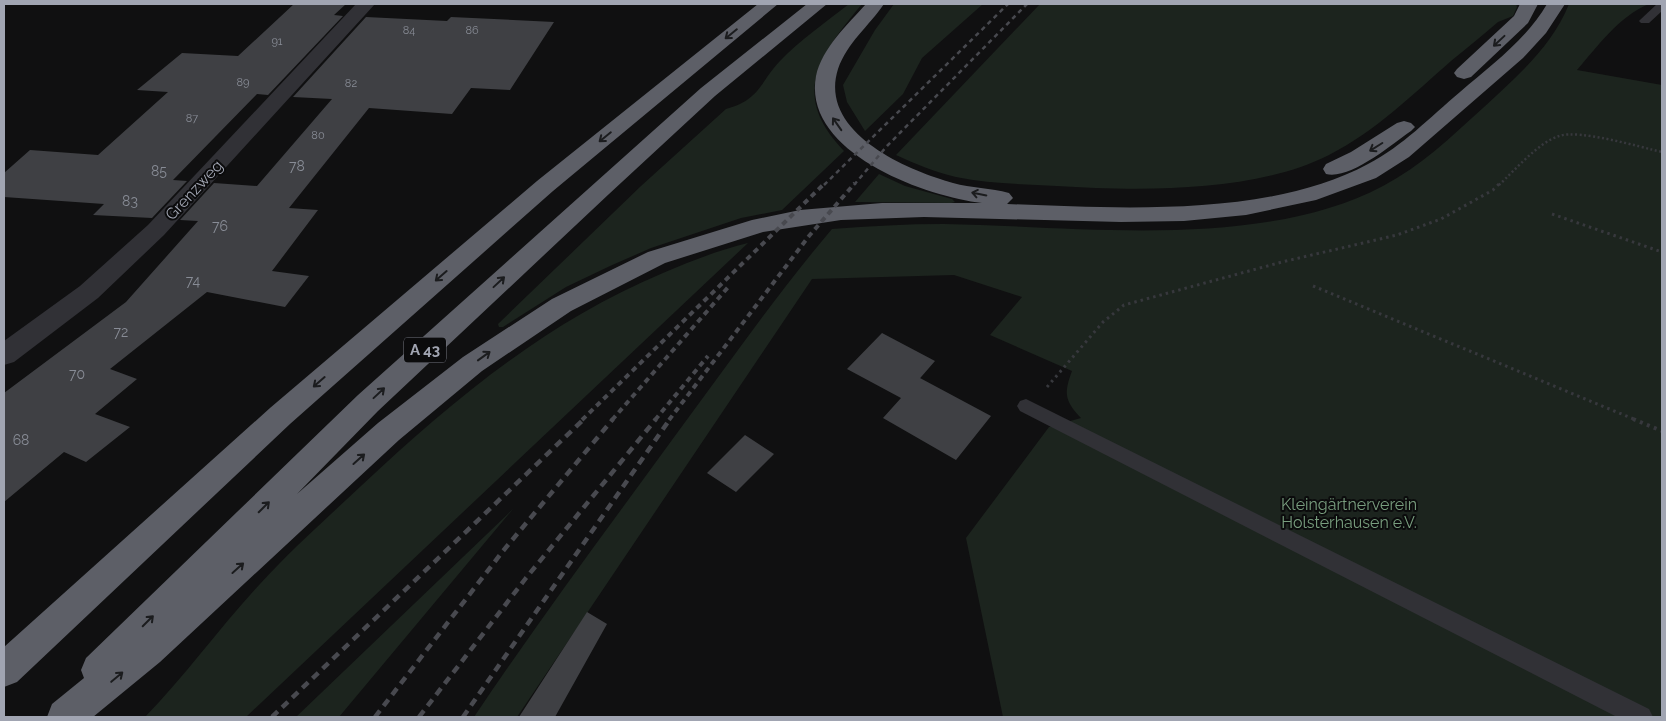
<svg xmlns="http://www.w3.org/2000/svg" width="1666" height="721" font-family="Raleway,sans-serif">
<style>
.green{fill:#1c241e}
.building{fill:#3f4044}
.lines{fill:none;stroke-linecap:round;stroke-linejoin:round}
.path-far2{stroke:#37383d;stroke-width:2.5;stroke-dasharray:2 2.5;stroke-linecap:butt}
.path-far1{stroke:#37383d;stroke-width:3;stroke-dasharray:2.5 4;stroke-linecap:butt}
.path{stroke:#37383d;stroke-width:4;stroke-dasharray:3 4.5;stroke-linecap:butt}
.service{fill:#313136;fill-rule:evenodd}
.minor{fill:#313136;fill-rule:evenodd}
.motorway{fill:#5d5f67;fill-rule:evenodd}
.rail-far2{stroke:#48494f;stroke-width:2.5;stroke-dasharray:4.5 4;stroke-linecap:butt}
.rail-far1{stroke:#48494f;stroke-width:4;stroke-dasharray:5.5 4.5;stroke-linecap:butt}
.rail{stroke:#48494f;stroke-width:4.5;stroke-dasharray:8 6;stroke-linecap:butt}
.oneway{stroke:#1b1c1e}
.labels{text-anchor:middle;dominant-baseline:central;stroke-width:4;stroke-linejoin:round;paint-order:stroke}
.far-number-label{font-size:11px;fill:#888c96}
.number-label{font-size:14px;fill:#888c96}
.shield{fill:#0b0b0c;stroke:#747780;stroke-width:1}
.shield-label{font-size:15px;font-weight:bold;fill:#a1a5b2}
.street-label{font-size:16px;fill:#a1a5b2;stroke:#0b0b0c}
.park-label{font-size:16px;fill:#789d7e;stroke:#0b0b0c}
</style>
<rect width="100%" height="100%" fill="#101011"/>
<path class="green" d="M 849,4 L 862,4 C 820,55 789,94 844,151 L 782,210 L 741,218 L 651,248 L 610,266 L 566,287 L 503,327 L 499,327 L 498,324 L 641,186 L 726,109 C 761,99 759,83 780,61 C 800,40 826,22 849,4 Z
M 894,4 L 983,4 L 922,58 L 903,94 L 865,131 L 847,102 L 843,85 L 875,30 Z
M 1040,4 L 1516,4 L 1517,7 L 1513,16 L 1498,22 C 1483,35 1467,48 1451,61 C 1412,95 1376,131 1329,155 C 1254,193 1140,191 1057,186 C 1023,184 989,184 956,177 C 935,172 915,164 896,155 Z
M 1569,4 L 1649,4 C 1618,17 1598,46 1577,70 L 1662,85 L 1662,717 L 1003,717 L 966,538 L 1049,427 L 1081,418 C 1064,400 1064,393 1072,371 L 990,335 L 1022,297 L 954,275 L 812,279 L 517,717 L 474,717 C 537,623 605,532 672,440 C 725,369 775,296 832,229 C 870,226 906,224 944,224 C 1078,226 1260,251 1383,186 C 1421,166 1451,137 1483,108 C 1516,77 1552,47 1569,4 Z
M 879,174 L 905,186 L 952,199 L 955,202 L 951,203 L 855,202 Z
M 748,243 L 246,717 L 145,717 C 186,675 220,627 260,584 C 292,549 327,518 361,486 C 453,400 546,322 663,273 C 691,261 719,250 748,243 Z
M 513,509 L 339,717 L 296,717 Z"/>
<path class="building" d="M 294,4 L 346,4 L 334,15 L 343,16 L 268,95 L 257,94 L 173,180 L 187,181 L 152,218 L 93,215 L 104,204 L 4,197 L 4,173 L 30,150 L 98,155 L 168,92 L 137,90 L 182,53 L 238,56 Z
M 366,17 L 447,21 L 451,17 L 554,22 L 510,90 L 471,88 L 452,114 L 369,108 L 289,208 L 318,210 L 272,271 L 309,276 L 285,307 L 207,292 L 110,369 L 137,379 L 95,414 L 130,427 L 86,462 L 64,452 L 4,502 L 4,393 L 126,302 L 198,221 L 180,220 L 214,183 L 257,186 L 332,99 L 293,97 Z
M 882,333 L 935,361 L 915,384 L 920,378 L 991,416 L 956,460 L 883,418 L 901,398 L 847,369 Z
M 745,435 L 774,454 L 736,492 L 707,473 Z
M 587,612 L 607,624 L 555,717 L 519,717 Z"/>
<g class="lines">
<path class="path-far2" d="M 1499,185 C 1515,170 1539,142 1559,136 C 1579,129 1640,147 1662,152"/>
<path class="path-far1" d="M 1552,214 L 1662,252
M 1313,286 L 1636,420
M 1047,387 L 1103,322 L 1124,305 L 1282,262 L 1397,235 L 1441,219 L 1493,190 L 1500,183"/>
<path class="path" d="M 1633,419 L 1662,431"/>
<path class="service" d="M 1657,4 L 1662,4 L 1662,11 L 1649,23 L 1641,23 L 1639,21 L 1641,19 Z
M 1026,399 L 1649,709 L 1653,717 L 1617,717 L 1020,411 L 1017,406 L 1020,401 Z"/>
<path class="minor" d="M 356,4 L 375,4 L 164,235 L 98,298 L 14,362 L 4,365 L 4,341 L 80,286 L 148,225 Z"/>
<path class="motorway" d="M 758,4 L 778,4 L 553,191 L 290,424 L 17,682 L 4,687 L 4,647 L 270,408 L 537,181 Z
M 807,4 L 827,4 L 715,96 L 609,194 L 378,411 L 297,494 L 378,423 L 463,357 L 552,299 L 648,252 L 752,220 L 800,210 L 882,203 L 982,203 C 924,196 802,152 816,76 C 822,48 848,24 866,4 L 884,4 C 869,26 847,43 838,69 C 818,132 906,170 953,183 C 971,188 991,188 1009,193 L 1013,198 L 1007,204 C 1118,208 1268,218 1368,164 C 1403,146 1430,117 1460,92 C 1491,65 1526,40 1547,4 L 1565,4 L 1546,33 L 1523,58 L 1409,157 L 1376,178 L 1316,200 L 1246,215 L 1184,221 L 1121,222 L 924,217 L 841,220 L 763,232 L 665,263 L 571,311 L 482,371 L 399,440 L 160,662 L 93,717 L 47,717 L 52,704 L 84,678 L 81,670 L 86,658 L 358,395 L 701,88 Z
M 1520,4 L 1538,4 L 1528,23 L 1471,77 L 1464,79 L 1457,77 L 1454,73 L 1457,69 L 1514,16 Z
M 1404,121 L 1411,123 L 1415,127 L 1411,131 C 1391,145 1350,180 1326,174 L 1323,169 L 1326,164 L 1351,152 L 1397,123 Z"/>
<path class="rail-far2" d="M 824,185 L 1008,4
M 854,185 L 887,146 L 1027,4"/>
<path class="rail-far1" d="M 582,420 L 825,183
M 612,420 L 730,285
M 655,420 L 708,356
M 669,420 L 809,236 L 855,183"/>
<path class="rail" d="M 272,717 L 584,419
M 375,717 L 503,551 L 613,419
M 419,717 L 526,578 L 656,419
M 463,717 L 670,419"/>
</g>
<defs><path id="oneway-shaft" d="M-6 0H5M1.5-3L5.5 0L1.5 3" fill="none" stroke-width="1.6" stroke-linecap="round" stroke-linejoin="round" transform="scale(1.25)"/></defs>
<g class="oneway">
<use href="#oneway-shaft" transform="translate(731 34) rotate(141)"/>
<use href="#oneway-shaft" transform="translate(1499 41) rotate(137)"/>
<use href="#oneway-shaft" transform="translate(837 124) rotate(-125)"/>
<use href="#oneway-shaft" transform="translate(605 137) rotate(141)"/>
<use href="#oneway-shaft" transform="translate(1376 147) rotate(148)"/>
<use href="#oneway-shaft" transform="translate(979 194) rotate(-169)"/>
<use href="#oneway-shaft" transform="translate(441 276) rotate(139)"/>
<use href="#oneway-shaft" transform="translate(499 282) rotate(-43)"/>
<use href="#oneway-shaft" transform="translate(484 356) rotate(-36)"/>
<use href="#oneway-shaft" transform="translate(319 382) rotate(139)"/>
<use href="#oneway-shaft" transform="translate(379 393) rotate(-43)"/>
<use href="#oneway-shaft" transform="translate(359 459) rotate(-42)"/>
<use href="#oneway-shaft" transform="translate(264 507) rotate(-45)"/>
<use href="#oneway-shaft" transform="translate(238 568) rotate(-42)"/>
<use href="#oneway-shaft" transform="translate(148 621) rotate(-45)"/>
<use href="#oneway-shaft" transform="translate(117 677) rotate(-40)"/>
</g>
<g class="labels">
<g class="far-number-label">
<text x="409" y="30">84</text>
<text x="472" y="30">86</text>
<text x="277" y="41">91</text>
<text x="243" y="82">89</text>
<text x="351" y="83">82</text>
<text x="192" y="118">87</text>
<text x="318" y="135">80</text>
</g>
<g class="number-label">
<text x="297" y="166">78</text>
<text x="159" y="171">85</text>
<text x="130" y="201">83</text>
<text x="220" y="226">76</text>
<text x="193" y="281">74</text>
<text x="121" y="332">72</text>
<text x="77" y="374">70</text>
<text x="21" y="440">68</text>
</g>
<rect class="shield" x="404" y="337.5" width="42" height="25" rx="4"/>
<g class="shield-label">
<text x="425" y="350">A 43</text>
</g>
<g class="street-label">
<text transform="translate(194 190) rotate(-47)">Grenzweg</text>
</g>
<g class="park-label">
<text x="1349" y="504">Kleingärtnerverein<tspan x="1349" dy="18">Holsterhausen e.V.</tspan></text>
</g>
</g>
<rect width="1666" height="721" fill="none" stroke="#a1a5b2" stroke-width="10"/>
</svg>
